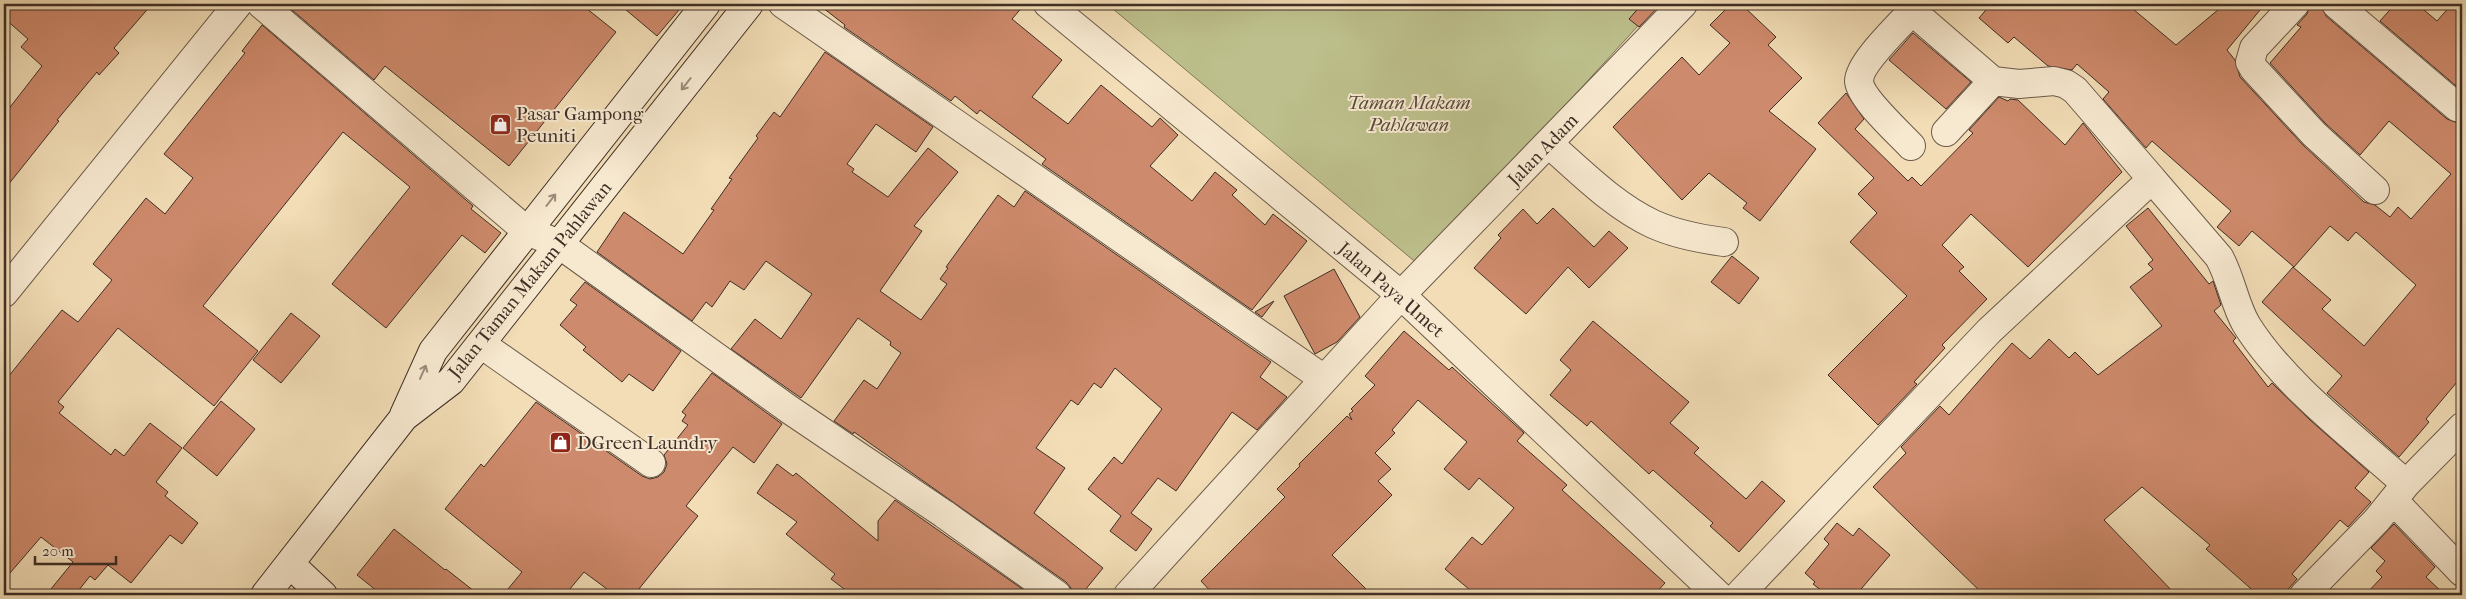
<svg xmlns="http://www.w3.org/2000/svg" width="2466" height="599" font-family="'IM FELL French Canon',serif">
<style>
.green{fill:#bdc08c;stroke:#7e7759}
.building{fill:#ce8a6c;stroke:#3f2e26}
.lines{fill:none;stroke-linecap:round;stroke-linejoin:round}
.street-casing{stroke:#6c5a4a;stroke-width:30}
.secondary-casing{stroke:#3f2e26;stroke-width:30}
.street{stroke:#f7e9d0;stroke-width:28}
.secondary{stroke:#f7e9d0;stroke-width:28}
.oneway{stroke:#9b8c7b}
.labels{text-anchor:middle;dominant-baseline:central;stroke-width:4;stroke-linejoin:round;paint-order:stroke}
.park-label{font-size:19px;font-style:italic;fill:#584b3a;stroke:#f7e9d0}
.poi-label{font-size:19px;fill:#3f2e26;stroke:#f7e9d0;text-anchor:start}
.street-label{font-size:19px;fill:#3f2e26;stroke:#f7e9d0}
</style>
<rect width="100%" height="100%" fill="#f2ddb6"/>
<filter id="stains"><feTurbulence type="fractalNoise" baseFrequency=".004" numOctaves="4"/><feColorMatrix values="0 0 0 0 .2 0 0 0 0 .09 0 0 0 0 .02 0 0 0 .5 -.17"/></filter>
<radialGradient id="worn" r=".72"><stop offset=".6" stop-color="#630" stop-opacity="0"/><stop offset="1" stop-color="#630" stop-opacity=".3"/></radialGradient>
<path class="green" d="M 1107,4 L 1658,4 L 1419,265 Z"/>
<path class="building" d="M 4,4 L 152,4 L 114,48 L 119,53 L 99,75 L 97,72 L 57,120 L 59,121 L 4,190 L 4,115 L 42,66 L 21,47 L 28,39 L 4,18 Z
M 285,4 L 581,4 L 616,32 L 509,166 L 385,66 L 374,80 Z
M 619,4 L 684,4 L 657,36 Z
M 818,4 L 1025,4 L 1012,19 L 1062,60 L 1032,97 L 1068,124 L 1101,85 L 1152,127 L 1160,118 L 1178,135 L 1150,166 L 1192,201 L 1215,172 L 1237,190 L 1232,195 L 1265,225 L 1273,214 L 1307,241 L 1252,310 L 1042,164 L 1046,159 L 980,110 L 977,114 L 955,96 L 951,101 L 844,27 L 845,25 Z
M 1642,4 L 1661,4 L 1639,27 L 1629,19 Z
M 1731,4 L 1741,4 L 1776,37 L 1768,45 L 1802,78 L 1769,111 L 1816,149 L 1760,221 L 1743,208 L 1747,203 L 1709,173 L 1682,200 L 1613,127 L 1682,57 L 1699,75 L 1730,43 L 1710,25 Z
M 1991,4 L 2127,4 L 2176,45 L 2225,4 L 2265,4 L 2227,50 L 2235,60 L 2240,77 L 2303,145 L 2364,202 L 2375,205 L 2390,217 L 2398,207 L 2411,219 L 2451,174 L 2389,121 L 2360,155 L 2325,123 L 2270,63 L 2301,27 L 2297,25 L 2307,14 L 2310,4 L 2321,4 L 2326,16 L 2447,119 L 2455,122 L 2462,122 L 2462,376 L 2426,419 L 2429,422 L 2399,457 L 2327,393 L 2342,376 L 2262,302 L 2293,267 L 2331,300 L 2322,309 L 2364,346 L 2416,285 L 2356,232 L 2348,241 L 2330,226 L 2294,267 L 2252,231 L 2239,246 L 2217,227 L 2231,211 L 2152,141 L 2146,148 L 2103,99 L 2109,92 L 2077,64 L 2072,70 L 2048,66 L 2014,37 L 2008,43 L 1979,18 Z
M 2395,4 L 2417,4 L 2437,21 L 2452,4 L 2462,4 L 2462,91 L 2380,21 Z
M 262,25 L 473,206 L 471,209 L 501,233 L 485,253 L 462,235 L 386,328 L 332,284 L 410,187 L 343,132 L 203,306 L 258,351 L 214,406 L 118,328 L 58,402 L 64,407 L 59,413 L 111,455 L 115,449 L 124,456 L 150,423 L 182,448 L 156,482 L 168,492 L 165,496 L 198,523 L 182,544 L 170,535 L 131,583 L 108,565 L 95,580 L 90,576 L 75,595 L 46,595 L 73,562 L 41,537 L 4,580 L 4,382 L 62,310 L 78,322 L 112,280 L 93,264 L 146,198 L 165,214 L 193,178 L 164,154 L 245,53 L 242,51 Z
M 1913,33 L 1971,82 L 1946,109 L 1889,60 Z
M 825,52 L 933,127 L 916,152 L 876,124 L 847,164 L 854,169 L 852,172 L 888,197 L 928,148 L 958,172 L 914,226 L 922,231 L 880,291 L 921,320 L 947,284 L 940,279 L 948,268 L 946,267 L 998,195 L 1014,207 L 1025,191 L 1271,362 L 1260,377 L 1287,397 L 1257,430 L 1232,412 L 1176,491 L 1158,478 L 1131,513 L 1152,529 L 1136,551 L 1110,531 L 1121,516 L 1088,489 L 1114,457 L 1122,464 L 1162,409 L 1115,368 L 1101,388 L 1094,383 L 1078,405 L 1071,400 L 1036,448 L 1065,468 L 1034,513 L 1103,568 L 1081,595 L 1072,595 L 1071,588 L 1066,582 L 854,432 L 853,434 L 834,421 L 864,380 L 877,389 L 901,353 L 890,345 L 891,342 L 858,318 L 801,398 L 731,349 L 755,319 L 781,339 L 812,294 L 766,261 L 744,290 L 730,281 L 712,307 L 706,302 L 692,321 L 597,252 L 624,212 L 683,254 L 714,210 L 711,209 L 732,179 L 729,178 L 758,138 L 756,136 L 774,112 L 780,117 Z
M 1846,93 L 1864,119 L 1855,129 L 1908,181 L 1912,177 L 1921,186 L 1973,133 L 1969,130 L 1999,97 L 2008,101 L 2010,99 L 2018,100 L 2065,145 L 2083,123 L 2122,172 L 2028,267 L 1971,214 L 1942,245 L 1964,267 L 1959,271 L 1987,299 L 1942,345 L 1945,348 L 1914,382 L 1917,384 L 1878,425 L 1828,375 L 1907,296 L 1850,242 L 1877,213 L 1858,194 L 1874,178 L 1818,123 Z
M 1553,208 L 1594,247 L 1609,231 L 1628,248 L 1589,288 L 1568,267 L 1526,314 L 1474,268 L 1501,238 L 1498,235 L 1523,209 L 1537,224 Z
M 2148,208 L 2209,284 L 2213,281 L 2221,305 L 2214,311 L 2236,338 L 2233,341 L 2268,387 L 2272,383 L 2310,420 L 2369,472 L 2355,488 L 2371,502 L 2348,527 L 2340,520 L 2292,574 L 2297,579 L 2283,595 L 2258,595 L 2206,549 L 2210,545 L 2142,487 L 2104,520 L 2176,595 L 1984,595 L 1873,487 L 1906,453 L 1901,447 L 1940,406 L 1949,415 L 2012,343 L 2030,359 L 2049,339 L 2069,358 L 2075,352 L 2098,375 L 2162,326 L 2130,287 L 2153,269 L 2148,264 L 2153,260 L 2126,226 Z
M 1732,256 L 1759,278 L 1739,304 L 1711,282 Z
M 1334,269 L 1360,317 L 1337,342 L 1315,354 L 1284,296 Z
M 585,282 L 681,351 L 653,391 L 629,374 L 622,382 L 583,350 L 586,347 L 560,325 L 577,305 L 570,300 Z
M 1274,301 L 1262,317 L 1255,312 Z
M 291,313 L 320,336 L 281,383 L 253,360 Z
M 1593,321 L 1689,402 L 1670,423 L 1699,448 L 1694,453 L 1746,499 L 1762,481 L 1785,501 L 1739,552 L 1710,526 L 1713,523 L 1653,470 L 1649,474 L 1591,421 L 1587,426 L 1550,395 L 1571,370 L 1560,360 Z
M 1404,331 L 1449,370 L 1452,367 L 1524,433 L 1517,441 L 1567,485 L 1562,490 L 1665,583 L 1654,595 L 1476,595 L 1445,569 L 1472,537 L 1482,545 L 1514,508 L 1479,478 L 1469,490 L 1444,469 L 1467,442 L 1418,400 L 1392,430 L 1395,433 L 1375,453 L 1391,469 L 1378,481 L 1392,495 L 1332,555 L 1372,595 L 1214,595 L 1201,581 L 1285,497 L 1277,489 L 1300,466 L 1299,464 L 1347,416 L 1352,420 L 1349,414 L 1353,411 L 1351,409 L 1375,385 L 1365,376 Z
M 712,373 L 782,424 L 754,463 L 733,447 L 686,506 L 698,516 L 634,595 L 615,595 L 584,572 L 565,595 L 503,595 L 522,572 L 445,509 L 481,464 L 484,467 L 536,402 L 642,476 L 650,479 L 658,477 L 664,472 L 667,464 L 664,455 L 688,425 L 682,421 L 686,415 L 682,412 Z
M 221,401 L 255,429 L 217,476 L 183,448 Z
M 777,464 L 793,476 L 796,473 L 878,541 L 878,521 L 895,500 L 1031,595 L 852,595 L 831,579 L 835,574 L 786,534 L 797,522 L 757,493 Z
M 1837,523 L 1853,536 L 1859,528 L 1890,555 L 1856,595 L 1827,595 L 1813,584 L 1815,582 L 1805,573 L 1829,544 L 1824,539 Z
M 2394,524 L 2435,567 L 2426,577 L 2445,595 L 2365,595 L 2382,577 L 2376,571 L 2385,561 L 2371,548 Z
M 394,529 L 445,570 L 446,569 L 479,595 L 382,595 L 357,575 Z"/>
<g class="lines">
<defs>
<path id="street" d="M 261,4 L 527,231 L 559,244 L 790,410 L 944,514 L 1057,595
M 783,4 L 1324,379
M 1048,4 L 1401,295 L 1718,595
M 1918,4 L 1912,11 L 1993,81 L 2019,84 L 2054,81 L 2066,84 L 2075,90 L 2152,179
M 2295,4 L 2254,48 L 2250,62 L 2254,69 L 2314,134 L 2375,190
M 2336,4 L 2457,107
M 1946,132 L 1993,81
M 1549,144 C 1581,172 1614,206 1653,224 C 1675,234 1701,239 1724,242
M 1911,146 C 1899,133 1860,98 1859,81 C 1859,63 1900,25 1912,11
M 4,293 L 238,4
M 481,344 L 651,463
M 2393,500 L 2462,572
M 1128,595 L 1401,295 L 1683,4
M 1739,595 L 1989,331 L 2152,179 L 2219,257 C 2231,278 2234,303 2246,324 C 2283,384 2354,437 2406,484
M 2304,595 L 2377,520 L 2406,484 L 2462,427"/>
<path id="secondary" d="M 404,415 L 433,351 L 706,4
M 290,564 L 323,595
M 265,595 L 404,417 L 451,381 L 749,4"/>
</defs>
<use href="#street" class="street-casing"/>
<use href="#secondary" class="secondary-casing"/>
<use href="#street" class="street"/>
<use href="#secondary" class="secondary"/>
</g>
<defs><path id="oneway-shaft" d="M-6 0H5M1.5-3L5.5 0L1.5 3" fill="none" stroke-width="1.6" stroke-linecap="round" stroke-linejoin="round" transform="scale(1.25)"/></defs>
<g class="oneway">
<use href="#oneway-shaft" transform="translate(686 84) rotate(128)"/>
<use href="#oneway-shaft" transform="translate(551 200) rotate(-52)"/>
<use href="#oneway-shaft" transform="translate(423 372) rotate(-66)"/>
</g>
<defs>
<symbol id="shop-square" viewBox="-11 -11 22 22"><rect x="-9" y="-9" width="18" height="18" rx="4" fill="#8f2418" stroke="#f7e9d0"/><path d="M-5-2.5h2.3a2.7 3.5 0 0 1 5.4 0H5L5.5 6h-11ZM-1.5-2.5h3a1.5 2.3 0 0 0-3 0Z" fill="#fff"/></symbol>
</defs>
<g fill-rule="evenodd">
<use href="#shop-square" x="488" y="112" width="25" height="25"/>
<use href="#shop-square" x="548" y="430" width="25" height="25"/>
</g>
<g class="labels">
<g class="park-label">
<text x="1409" y="103">Taman Makam<tspan x="1409" dy="22">Pahlawan</tspan></text>
</g>
<g class="poi-label">
<text x="516" y="114">Pasar Gampong<tspan x="516" dy="22">Peuniti</tspan></text>
<text x="577" y="443">DGreen Laundry</text>
</g>
<g class="street-label">
<text transform="translate(1543 150) rotate(-46)">Jalan Adam</text>
<text transform="translate(530 280) rotate(-51)">Jalan Taman Makam Pahlawan</text>
<text transform="translate(1391 290) rotate(41)">Jalan Paya Umet</text>
</g>
</g>
<rect width="2466" height="599" fill="none" stroke="#f2ddb6" stroke-width="20"/>
<rect x="5" y="5" width="2456" height="589" fill="none" stroke="#3f2e26" stroke-width="2.5"/>
<rect x="10" y="10" width="2446" height="579" fill="none" stroke="#3f2e26"/>
<path d="M35 556v8h81v-8" fill="none" stroke="#3f2e26" stroke-width="2.5"/>
<text x="42" y="556" font-size="15" fill="#3f2e26" stroke="#f7e9d0" stroke-width="4" paint-order="stroke">20 m</text>
<rect width="100%" height="100%" filter="url(#stains)"/>
<rect width="100%" height="100%" fill="url(#worn)"/>
</svg>
